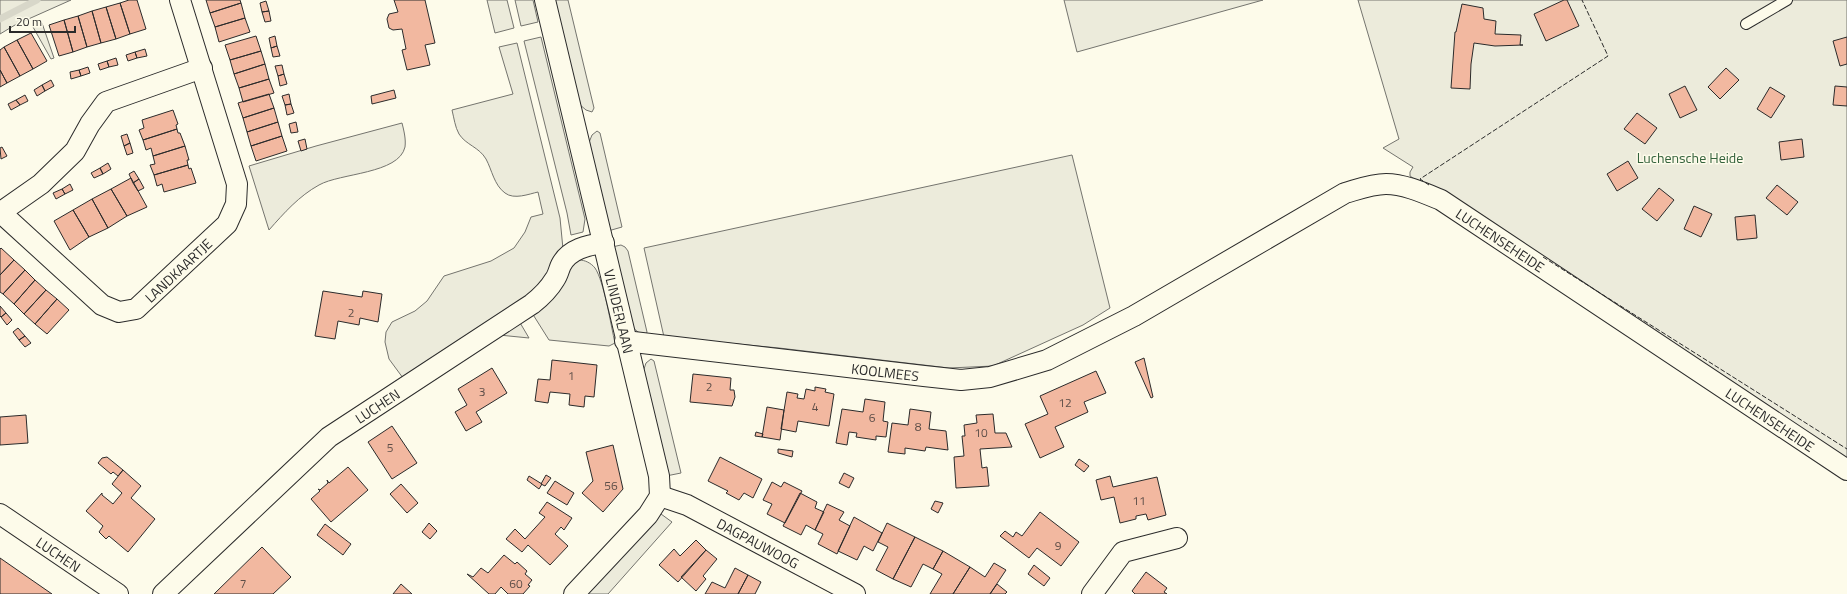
<svg xmlns="http://www.w3.org/2000/svg" width="1847" height="594" font-family="'Titillium Web',sans-serif">
<style>
.green{fill:#ecebdb;stroke:#74746e}
.lines{fill:none;stroke-linecap:round;stroke-linejoin:round}
.stream{stroke:#d8d7c9;stroke-width:7}
.building{fill:#f2b8a0;stroke:#2b2b2b}
.service-casing{stroke:#2b2b2b;stroke-width:12}
.minor-casing{stroke:#2b2b2b;stroke-width:22}
.service{stroke:#fdfbea;stroke-width:10}
.minor{stroke:#fdfbea;stroke-width:20}
.fence{stroke:#2b2b2b;stroke-width:1;stroke-dasharray:5 2;stroke-linecap:butt}
.labels{text-anchor:middle;dominant-baseline:central;stroke-width:3;stroke-linejoin:round;paint-order:stroke}
.number-label{font-size:12px;fill:#5d4e48}
.park-label{font-size:14px;fill:#34623c;stroke:#fdfbea}
.street-label{font-size:14px;fill:#2b2b2b;stroke:#fdfbea}
</style>
<rect width="100%" height="100%" fill="#fdfbea"/>
<path class="green" d="M 0,0 L 71,0 L 15,25 L 0,34 Z
M 487,0 L 507,0 L 514,28 L 495,33 Z
M 515,0 L 533,0 L 538,22 L 521,26 Z
M 552,0 L 568,0 L 594,108 L 592,112 L 586,110 L 579,104 Z
M 1064,0 L 1263,0 L 1077,52 Z
M 1358,0 L 1847,0 L 1847,462 L 1410,176 L 1410,172 L 1413,167 L 1383,148 L 1399,139 Z
M 42,23 L 54,58 L 51,59 L 33,27 Z
M 541,37 L 585,219 L 583,232 L 571,235 L 567,213 L 524,41 Z
M 517,43 L 560,218 L 563,249 L 542,287 L 403,378 L 389,359 L 385,342 L 386,332 L 392,322 L 415,311 L 427,301 L 444,276 L 491,261 L 514,248 L 525,232 L 531,217 L 543,214 L 538,192 C 529,194 514,200 505,193 C 494,185 492,170 486,159 C 479,147 466,145 459,134 C 455,127 454,118 452,110 L 513,94 L 499,47 Z
M 402,123 C 404,131 406,139 405,147 C 399,174 340,173 319,185 C 299,196 284,213 269,230 L 249,166 L 316,146 Z
M 597,131 L 600,133 L 622,227 L 608,231 L 588,145 L 592,135 Z
M 1072,155 L 1110,308 L 1083,325 L 993,366 L 949,368 L 779,348 L 664,337 L 644,248 Z
M 621,245 L 625,247 L 628,251 L 647,332 L 646,335 L 642,335 L 633,328 L 612,247 Z
M 579,260 C 585,260 591,263 595,268 C 604,281 611,326 615,343 L 609,346 L 549,340 L 532,313 L 569,266 Z
M 519,321 L 529,338 L 499,335 Z
M 651,359 L 654,361 L 681,473 L 666,476 L 643,372 L 646,363 Z
M 661,514 L 672,522 L 608,594 L 588,594 Z"/>
<g class="lines">
<path class="stream" d="M 0,19 L 37,0"/>
</g>
<path class="building" d="M 129,0 L 137,0 L 146,29 L 130,34 L 120,3 Z
M 206,0 L 240,0 L 241,3 L 210,13 Z
M 394,0 L 425,0 L 435,43 L 425,45 L 430,65 L 407,70 L 402,50 L 406,49 L 402,29 L 393,30 L 389,28 L 387,19 L 389,14 L 398,12 Z
M 1564,0 L 1567,0 L 1579,26 L 1546,41 L 1534,14 Z
M 266,1 L 269,11 L 262,12 L 260,3 Z
M 120,3 L 130,34 L 116,39 L 106,7 Z
M 241,3 L 245,18 L 215,27 L 210,13 Z
M 1462,4 L 1483,8 L 1484,19 L 1496,21 L 1495,34 L 1521,35 L 1520,45 L 1523,45 L 1495,46 L 1474,43 L 1471,64 L 1470,89 L 1451,88 L 1455,32 L 1456,32 Z
M 106,7 L 116,39 L 101,43 L 92,11 Z
M 92,11 L 101,43 L 87,47 L 78,16 Z
M 269,11 L 271,21 L 265,22 L 262,12 Z
M 78,16 L 87,47 L 73,52 L 64,20 Z
M 245,18 L 250,32 L 219,42 L 215,27 Z
M 64,20 L 73,52 L 59,56 L 49,25 Z
M 31,33 L 47,61 L 33,69 L 17,40 Z
M 256,36 L 261,51 L 230,60 L 225,45 Z
M 275,36 L 277,46 L 271,48 L 269,38 Z
M 1847,37 L 1847,64 L 1840,66 L 1833,41 Z
M 17,40 L 33,69 L 20,76 L 4,47 Z
M 277,46 L 280,56 L 273,57 L 271,48 Z
M 4,47 L 20,76 L 7,83 L 0,70 L 0,50 Z
M 145,49 L 147,56 L 137,58 L 135,52 Z
M 261,51 L 265,64 L 234,74 L 230,60 Z
M 135,52 L 137,58 L 128,61 L 126,55 Z
M 116,58 L 118,65 L 109,67 L 107,61 Z
M 107,61 L 109,67 L 100,70 L 98,64 Z
M 265,64 L 269,79 L 239,88 L 234,74 Z
M 282,65 L 284,74 L 278,76 L 275,66 Z
M 88,67 L 90,73 L 81,76 L 79,70 Z
M 1726,68 L 1739,80 L 1720,99 L 1708,87 Z
M 0,70 L 7,83 L 0,87 Z
M 79,70 L 81,76 L 71,79 L 70,72 Z
M 284,74 L 287,84 L 280,86 L 278,76 Z
M 269,79 L 274,93 L 243,102 L 239,88 Z
M 51,80 L 54,86 L 45,91 L 42,85 Z
M 42,85 L 45,91 L 37,96 L 34,90 Z
M 1685,86 L 1697,110 L 1680,118 L 1669,94 Z
M 1835,86 L 1847,87 L 1847,106 L 1833,105 Z
M 1770,87 L 1785,96 L 1771,118 L 1757,109 Z
M 394,90 L 396,98 L 372,104 L 371,96 Z
M 269,94 L 274,108 L 243,118 L 238,103 Z
M 289,94 L 291,104 L 285,105 L 282,96 Z
M 25,95 L 28,101 L 20,105 L 16,100 Z
M 16,100 L 20,105 L 11,110 L 8,104 Z
M 291,104 L 294,113 L 287,115 L 285,105 Z
M 274,108 L 278,122 L 247,132 L 243,118 Z
M 173,110 L 178,124 L 176,125 L 177,129 L 143,140 L 139,130 L 144,128 L 142,120 Z
M 1637,113 L 1657,128 L 1645,144 L 1624,129 Z
M 278,122 L 282,136 L 251,146 L 247,132 Z
M 296,122 L 298,132 L 291,133 L 289,124 Z
M 177,129 L 178,133 L 180,133 L 185,146 L 153,156 L 151,148 L 146,150 L 143,140 Z
M 127,134 L 130,143 L 124,146 L 121,136 Z
M 282,136 L 287,151 L 256,161 L 251,146 Z
M 305,139 L 307,149 L 301,151 L 298,141 Z
M 1802,139 L 1804,157 L 1781,160 L 1779,142 Z
M 130,143 L 133,153 L 127,155 L 124,146 Z
M 185,146 L 189,160 L 187,160 L 188,165 L 154,175 L 150,165 L 155,164 L 153,156 Z
M 2,147 L 7,156 L 1,159 L 0,148 Z
M 1628,161 L 1638,178 L 1617,191 L 1607,174 Z
M 108,163 L 111,169 L 103,174 L 100,168 Z
M 188,165 L 189,169 L 191,168 L 196,183 L 164,192 L 162,184 L 157,186 L 154,175 Z
M 100,168 L 103,174 L 94,178 L 91,173 Z
M 134,171 L 139,179 L 133,183 L 129,174 Z
M 131,178 L 147,207 L 127,216 L 111,189 Z
M 139,179 L 144,188 L 138,191 L 133,183 Z
M 70,184 L 73,190 L 65,194 L 62,189 Z
M 1777,185 L 1798,202 L 1787,215 L 1766,198 Z
M 1659,188 L 1674,200 L 1657,221 L 1642,209 Z
M 62,189 L 65,194 L 56,199 L 53,193 Z
M 111,189 L 127,216 L 108,228 L 92,199 Z
M 92,199 L 108,228 L 89,237 L 73,210 Z
M 1694,206 L 1712,214 L 1701,237 L 1684,229 Z
M 73,210 L 89,237 L 70,250 L 54,221 Z
M 1755,215 L 1757,238 L 1737,240 L 1735,217 Z
M 1,248 L 14,260 L 0,275 L 0,249 Z
M 14,260 L 25,270 L 3,294 L 0,292 L 0,275 Z
M 25,270 L 35,280 L 14,304 L 3,294 Z
M 35,280 L 46,290 L 24,314 L 14,304 Z
M 46,290 L 57,299 L 35,324 L 24,314 Z
M 323,291 L 362,297 L 363,291 L 382,294 L 378,322 L 360,318 L 359,325 L 338,321 L 335,339 L 315,336 Z
M 57,299 L 69,310 L 47,334 L 35,324 Z
M 0,306 L 6,313 L 1,317 L 0,316 Z
M 6,313 L 12,320 L 7,325 L 1,317 Z
M 18,328 L 25,336 L 19,340 L 13,332 Z
M 25,336 L 31,343 L 25,347 L 19,340 Z
M 1144,358 L 1153,397 L 1151,398 L 1135,362 Z
M 552,360 L 597,365 L 594,397 L 585,396 L 584,407 L 569,405 L 570,394 L 550,392 L 548,403 L 535,401 L 538,379 L 550,380 Z
M 492,368 L 507,393 L 476,412 L 482,422 L 466,431 L 455,412 L 467,405 L 458,389 Z
M 1096,371 L 1106,393 L 1084,402 L 1088,412 L 1055,427 L 1064,447 L 1040,458 L 1025,424 L 1048,414 L 1040,396 Z
M 693,374 L 731,378 L 730,390 L 734,390 L 735,397 L 732,406 L 690,402 Z
M 815,387 L 826,389 L 825,392 L 834,394 L 829,426 L 798,421 L 796,432 L 781,429 L 787,392 L 798,394 L 797,398 L 804,399 L 806,389 L 815,391 Z
M 865,399 L 885,402 L 883,421 L 888,422 L 886,437 L 876,436 L 876,440 L 856,437 L 857,433 L 849,432 L 847,445 L 836,443 L 842,409 L 863,412 Z
M 767,407 L 784,410 L 780,440 L 762,437 Z
M 910,409 L 931,412 L 929,429 L 946,431 L 948,450 L 926,447 L 925,451 L 905,448 L 905,454 L 888,452 L 892,423 L 908,425 Z
M 993,414 L 995,433 L 1006,433 L 1012,447 L 980,449 L 982,468 L 987,467 L 989,486 L 956,488 L 954,457 L 964,456 L 962,436 L 965,436 L 964,425 L 977,423 L 976,415 Z
M 26,415 L 28,443 L 0,445 L 0,417 Z
M 392,426 L 417,463 L 392,479 L 368,442 Z
M 756,432 L 763,434 L 762,437 L 755,436 Z
M 613,445 L 623,489 L 603,512 L 582,493 L 593,481 L 586,452 Z
M 778,449 L 793,451 L 792,457 L 778,453 Z
M 107,457 L 123,470 L 118,476 L 113,472 L 111,474 L 98,463 L 102,458 Z
M 720,457 L 762,479 L 753,498 L 744,493 L 739,500 L 726,493 L 728,491 L 708,481 Z
M 1079,459 L 1089,466 L 1084,472 L 1075,465 Z
M 348,467 L 368,490 L 331,522 L 311,499 L 320,491 L 318,489 L 320,490 L 328,483 L 327,480 L 329,483 Z
M 123,470 L 141,486 L 131,498 L 155,519 L 128,552 L 109,536 L 106,539 L 99,532 L 103,526 L 86,511 L 102,493 L 102,495 L 113,504 L 122,493 L 112,484 Z
M 844,473 L 854,478 L 849,488 L 839,483 Z
M 546,475 L 551,478 L 545,486 L 541,484 Z
M 529,476 L 542,484 L 539,489 L 527,480 Z
M 1110,476 L 1113,487 L 1157,477 L 1166,515 L 1148,520 L 1146,514 L 1136,516 L 1136,519 L 1120,523 L 1114,497 L 1101,500 L 1096,480 Z
M 555,481 L 574,493 L 567,505 L 547,493 Z
M 772,482 L 781,487 L 784,482 L 802,491 L 785,523 L 767,514 L 772,504 L 763,500 Z
M 401,484 L 418,503 L 407,513 L 390,494 Z
M 800,493 L 817,502 L 815,508 L 824,512 L 815,530 L 806,525 L 801,535 L 783,526 Z
M 935,501 L 943,503 L 938,513 L 931,509 Z
M 547,502 L 572,518 L 564,530 L 561,527 L 555,534 L 568,546 L 550,565 L 528,545 L 522,552 L 506,539 L 515,529 L 525,539 L 545,517 L 539,513 Z
M 827,504 L 844,512 L 839,520 L 850,526 L 837,554 L 818,544 L 823,534 L 815,530 Z
M 1040,512 L 1079,542 L 1061,566 L 1037,548 L 1029,558 L 1000,536 L 1005,531 L 1013,537 L 1016,532 L 1022,536 Z
M 854,517 L 882,533 L 873,551 L 864,546 L 857,560 L 838,551 Z
M 429,523 L 437,531 L 430,539 L 422,532 Z
M 887,523 L 915,537 L 893,579 L 876,570 L 888,547 L 878,542 Z
M 325,524 L 351,544 L 343,555 L 317,535 Z
M 915,537 L 943,551 L 933,569 L 923,564 L 911,587 L 893,579 Z
M 696,540 L 706,550 L 678,582 L 659,565 L 674,549 L 680,556 Z
M 262,547 L 291,577 L 273,594 L 214,594 Z
M 706,550 L 717,559 L 703,576 L 706,579 L 696,591 L 681,577 Z
M 943,551 L 970,567 L 953,594 L 930,594 L 942,574 L 933,569 Z
M 504,555 L 515,564 L 517,562 L 527,571 L 525,574 L 532,580 L 528,585 L 530,586 L 523,594 L 508,594 L 501,587 L 495,594 L 489,594 L 467,574 L 473,577 L 481,568 L 488,573 Z
M 0,558 L 52,594 L 0,594 Z
M 994,563 L 1006,570 L 990,594 L 953,594 L 970,567 L 985,577 Z
M 1034,565 L 1050,578 L 1044,586 L 1028,574 Z
M 735,568 L 748,575 L 738,594 L 705,594 L 712,582 L 725,588 Z
M 1146,572 L 1167,588 L 1164,592 L 1167,594 L 1135,594 L 1132,591 Z
M 748,575 L 761,582 L 755,594 L 738,594 Z
M 401,584 L 412,594 L 393,594 Z
M 997,584 L 1007,592 L 1005,594 L 990,594 Z"/>
<g class="lines">
<defs>
<path id="service" d="M 1746,24 L 1787,0"/>
<g id="minor">
<path id="s1" d="M 545,0 L 659,476 L 660,496 L 648,515 L 574,594"/>
<path id="s2" d="M 0,212 L 102,305 L 119,312 L 136,309 L 227,224 L 236,204 L 237,184 L 180,0"/>
<path d="M 1,212 L 41,184 L 75,151 L 90,124 L 106,102 L 202,68"/>
<path id="s3" d="M 625,341 L 924,376 L 961,380 L 990,377 L 1047,360 L 1134,316 L 1345,193 C 1359,189 1372,184 1386,184 C 1404,184 1424,193 1441,200 L 1847,470"/>
<path id="s4" d="M 660,496 L 687,505 L 855,594"/>
<path id="s5" d="M 0,514 L 118,594"/>
<path id="s6" d="M 163,594 L 329,437 L 532,304 C 541,297 549,289 555,279 C 558,275 559,269 561,265 C 569,249 588,245 604,243"/>
<path d="M 1092,594 L 1123,552 L 1177,538"/>
</g>
</defs>
<use href="#service" class="service-casing"/>
<use href="#minor" class="minor-casing"/>
<use href="#service" class="service"/>
<use href="#minor" class="minor"/>
<path class="fence" d="M 1429,185 L 1420,179 L 1608,56 L 1582,0
M 1543,257 L 1847,449"/>
</g>
<g class="labels">
<g class="number-label">
<text x="351" y="312">2</text>
<text x="571" y="375">1</text>
<text x="709" y="386">2</text>
<text x="482" y="391">3</text>
<text x="1065" y="402">12</text>
<text x="815" y="406">4</text>
<text x="872" y="417">6</text>
<text x="918" y="426">8</text>
<text x="981" y="432">10</text>
<text x="390" y="447">5</text>
<text x="611" y="485">56</text>
<text x="1139" y="500">11</text>
<text x="1058" y="545">9</text>
<text x="243" y="583">7</text>
<text x="516" y="583">60</text>
</g>
<g class="park-label">
<text x="1690" y="157">Luchensche Heide</text>
</g>
<g class="street-label">
<text stroke="none"><textPath href="#s3" startOffset="940">LUCHENSEHEIDE</textPath></text>
<text stroke="none"><textPath href="#s2" startOffset="231">LANDKAARTJE</textPath></text>
<text stroke="none"><textPath href="#s1" startOffset="320">VLINDERLAAN</textPath></text>
<text stroke="none"><textPath href="#s3" startOffset="262">KOOLMEES</textPath></text>
<text stroke="none"><textPath href="#s6" startOffset="286">LUCHEN</textPath></text>
<text stroke="none"><textPath href="#s3" startOffset="1264">LUCHENSEHEIDE</textPath></text>
<text stroke="none"><textPath href="#s4" startOffset="109">DAGPAUWOOG</textPath></text>
<text stroke="none"><textPath href="#s5" startOffset="71">LUCHEN</textPath></text>
</g>
</g>
<path d="M10 26v6h65v-6" fill="none" stroke="#2b2b2b" stroke-width="2"/>
<text x="16" y="26" font-size="12" fill="#2b2b2b" stroke="#fdfbea" stroke-width="3" paint-order="stroke">20 m</text>
</svg>
